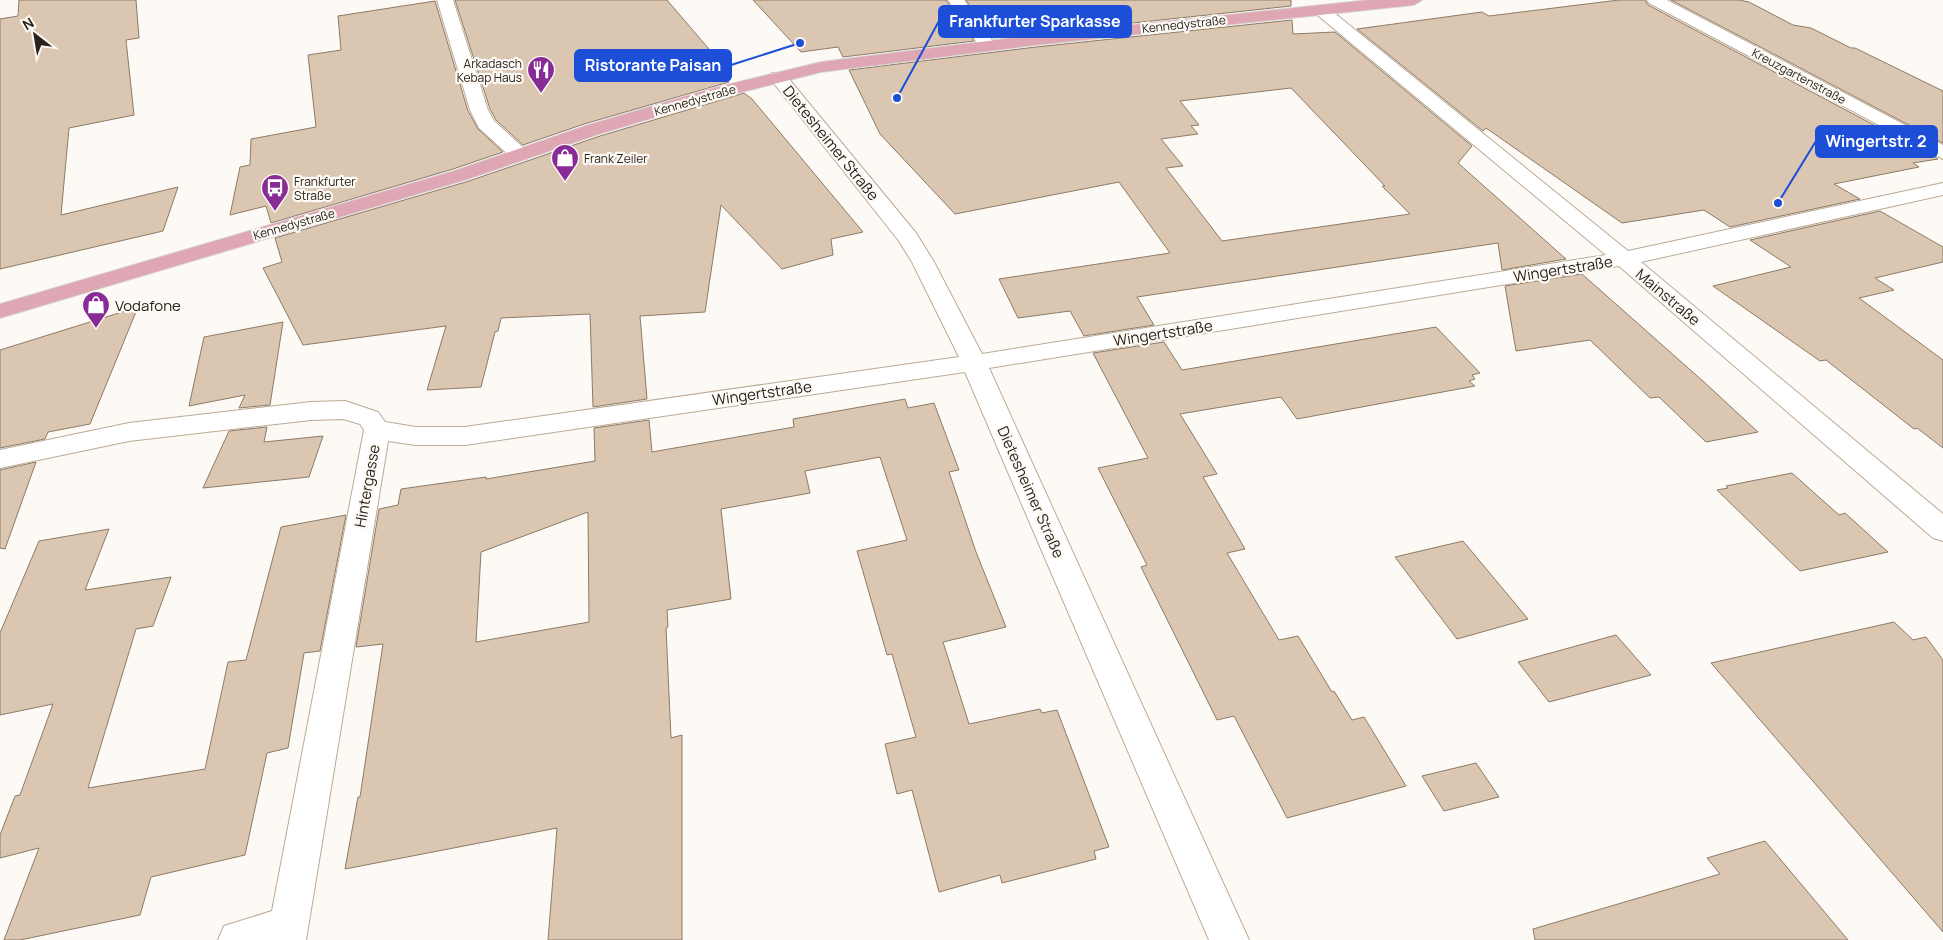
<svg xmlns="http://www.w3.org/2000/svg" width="1943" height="940" font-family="Manrope,sans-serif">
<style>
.building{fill:#dac6b1;stroke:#8d7b67;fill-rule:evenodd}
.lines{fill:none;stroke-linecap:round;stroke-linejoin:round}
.minor-casing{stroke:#bcaa95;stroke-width:2}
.major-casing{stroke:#d8d7d6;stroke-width:2}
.minor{fill:#fff;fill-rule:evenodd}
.major{fill:#dfa6b3;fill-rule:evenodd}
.labels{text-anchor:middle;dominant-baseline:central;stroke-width:4.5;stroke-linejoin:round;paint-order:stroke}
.far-street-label{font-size:12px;fill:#29221a;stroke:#fdf9f5}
.far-poi-label{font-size:12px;fill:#29221a;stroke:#fdf9f5;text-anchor:start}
.street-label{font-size:15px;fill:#29221a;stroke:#fdf9f5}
.poi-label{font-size:15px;fill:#29221a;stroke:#fdf9f5;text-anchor:start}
.leader{fill:none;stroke:#1d4ed8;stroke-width:2}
.callout-dot{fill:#1d4ed8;stroke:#fdf9f5;stroke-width:2}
.callout{fill:#1d4ed8;stroke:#1d4ed8;stroke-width:2}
.callout-label{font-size:16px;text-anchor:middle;font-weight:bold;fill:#fff}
</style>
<rect width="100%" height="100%" fill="#fdf9f5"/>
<path class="building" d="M 19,0 L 136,0 L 139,38 L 126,40 L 134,115 L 69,128 L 61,215 L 178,187 L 163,231 L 0,269 L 0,19 L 18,16 Z
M 455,0 L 667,0 L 720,62 L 706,64 L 729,82 L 584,124 L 523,145 L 496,120 L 490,109 Z
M 753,0 L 946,0 L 974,41 L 843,57 L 838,47 L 801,52 Z
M 966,0 L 1291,0 L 1291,6 L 993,38 Z
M 1619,0 L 1645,0 L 1648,5 L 1938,159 L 1913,163 L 1919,167 L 1834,184 L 1860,199 L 1730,227 L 1704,210 L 1622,223 L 1486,128 L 1483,131 L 1357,29 L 1482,12 L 1489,16 Z
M 1671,0 L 1739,0 L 1749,2 L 1793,25 L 1811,28 L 1851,48 L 1855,48 L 1943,91 L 1943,143 Z
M 435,1 L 468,111 L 478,129 L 503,152 L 453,169 L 271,223 L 266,206 L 230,215 L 240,167 L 250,165 L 251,139 L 316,127 L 308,55 L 341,50 L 338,16 Z
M 1292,20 L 1293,34 L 1335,32 L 1472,146 L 1458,163 L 1566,259 L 1502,270 L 1498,243 L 1137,297 L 1154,325 L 1084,336 L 1070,311 L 1018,318 L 999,279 L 1170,253 L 1119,182 L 955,214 L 880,134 L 849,70 L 1036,47 ZM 1291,88 L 1385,186 L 1382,186 L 1410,214 L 1222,241 L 1166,168 L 1183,166 L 1161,139 L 1198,134 L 1191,126 L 1199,125 L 1180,101 Z
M 744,93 L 752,99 L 863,232 L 831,239 L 833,255 L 782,269 L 721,205 L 705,312 L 640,316 L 647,399 L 593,407 L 590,314 L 501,318 L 498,331 L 495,332 L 481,387 L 427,390 L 446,326 L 303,345 L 263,268 L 282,262 L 275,238 L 469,181 L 600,136 Z
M 1880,211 L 1943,247 L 1943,262 L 1875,278 L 1894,290 L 1859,298 L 1943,360 L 1943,448 L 1917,428 L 1914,429 L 1826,360 L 1820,361 L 1713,286 L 1791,267 L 1750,240 Z
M 1582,274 L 1704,382 L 1758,432 L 1706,442 L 1659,397 L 1650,398 L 1590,340 L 1516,351 L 1505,286 Z
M 138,307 L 90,424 L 48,432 L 45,439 L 0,448 L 0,350 Z
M 283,322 L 270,405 L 239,408 L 245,395 L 189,406 L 204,337 Z
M 1436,327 L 1480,373 L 1472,375 L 1475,379 L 1469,381 L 1475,386 L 1297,419 L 1281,397 L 1180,414 L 1217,474 L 1203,477 L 1245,549 L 1227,553 L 1279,640 L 1298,636 L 1332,692 L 1334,691 L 1352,720 L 1364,717 L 1406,786 L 1287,818 L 1234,716 L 1217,720 L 1141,567 L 1147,565 L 1098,468 L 1148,458 L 1093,353 L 1164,342 L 1182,370 Z
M 905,399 L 908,408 L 934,403 L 959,470 L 949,472 L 976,552 L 1006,627 L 943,642 L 969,724 L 1040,709 L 1042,713 L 1057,710 L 1109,847 L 1094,851 L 1096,859 L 1002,883 L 1000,875 L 939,892 L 912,790 L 897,794 L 885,744 L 916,737 L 892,654 L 887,655 L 857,551 L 907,540 L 880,457 L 805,471 L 810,493 L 721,509 L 731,599 L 667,610 L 668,627 L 666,628 L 671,738 L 682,735 L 682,940 L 548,940 L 557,828 L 345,869 L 358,797 L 360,797 L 383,644 L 356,647 L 379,509 L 398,505 L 401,489 L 486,477 L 486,479 L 595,461 L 594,428 L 649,420 L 652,452 L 794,427 L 793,419 ZM 588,512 L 589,622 L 476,642 L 481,552 Z
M 267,427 L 264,442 L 323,436 L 309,477 L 203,488 L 229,431 Z
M 36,462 L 5,549 L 0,548 L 0,470 Z
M 1792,473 L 1839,515 L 1845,513 L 1888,552 L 1800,571 L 1717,490 L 1728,488 L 1726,486 Z
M 346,515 L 320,651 L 304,653 L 288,748 L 267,753 L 245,855 L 151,877 L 140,915 L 20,940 L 4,940 L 39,848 L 0,858 L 0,835 L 15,796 L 20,795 L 53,704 L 0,715 L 0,633 L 39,541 L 109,529 L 85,590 L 171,577 L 153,626 L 136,629 L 88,788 L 205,769 L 228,662 L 246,660 L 281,527 Z
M 1463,541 L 1528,619 L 1457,639 L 1395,557 Z
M 1894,622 L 1913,640 L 1926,637 L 1943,660 L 1943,932 L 1711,663 Z
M 1616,635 L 1651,675 L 1549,702 L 1518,662 Z
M 1476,763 L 1499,797 L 1444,811 L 1422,776 Z
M 1765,841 L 1848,940 L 1535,940 L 1533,929 L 1720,874 L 1707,858 Z"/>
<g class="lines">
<defs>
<path id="minor" d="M 437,0 L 453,0 L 488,110 L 494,121 L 527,151 L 530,155 L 527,159 L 513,159 L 479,128 L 470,110 Z
M 948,0 L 964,0 L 996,46 L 994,50 L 982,50 Z
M 1647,0 L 1667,0 L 1943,145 L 1943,159 L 1649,3 Z
M 1321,5 L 1327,7 L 1628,251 L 1943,183 L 1943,195 L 1641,262 L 1943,514 L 1943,541 L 1933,538 L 1619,266 L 989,368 L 1249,940 L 1209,940 L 965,372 L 465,445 L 416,445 L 388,441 L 306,940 L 218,940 L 224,926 L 272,911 L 364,430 L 360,424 L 343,419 L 311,420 L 129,441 L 0,468 L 0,450 L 129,423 L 311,402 L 345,401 L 378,412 L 385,422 L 416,427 L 465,427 L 959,357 L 912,262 L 899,241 L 772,81 L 769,77 L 772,73 L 784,73 L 916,233 L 934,262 L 982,354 L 1606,255 L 1315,13 L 1313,10 L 1315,7 Z"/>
<path id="major" d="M 1369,0 L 1422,0 L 1414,5 L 1036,45 L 821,72 L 722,97 L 599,134 L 468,179 L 0,318 L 0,304 L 454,171 L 585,126 L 710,89 L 821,62 L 1036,35 Z"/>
</defs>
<use href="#minor" class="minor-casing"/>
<use href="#major" class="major-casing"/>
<use href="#minor" class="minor"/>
<use href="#major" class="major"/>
</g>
<defs>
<symbol id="restaurant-pin" viewBox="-11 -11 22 30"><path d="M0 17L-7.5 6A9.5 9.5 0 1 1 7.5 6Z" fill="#882b96" stroke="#fdf9f5"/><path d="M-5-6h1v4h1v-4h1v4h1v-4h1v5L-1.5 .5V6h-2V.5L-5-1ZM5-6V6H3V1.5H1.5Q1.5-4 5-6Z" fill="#fff"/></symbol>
<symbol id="shop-pin" viewBox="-11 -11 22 30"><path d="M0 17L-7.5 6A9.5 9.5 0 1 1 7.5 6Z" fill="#882b96" stroke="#fdf9f5"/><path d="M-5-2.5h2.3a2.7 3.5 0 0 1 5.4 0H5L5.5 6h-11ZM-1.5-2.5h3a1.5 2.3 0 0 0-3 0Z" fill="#fff"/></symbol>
<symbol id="bus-pin" viewBox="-11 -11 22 30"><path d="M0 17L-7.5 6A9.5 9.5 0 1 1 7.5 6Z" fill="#882b96" stroke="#fdf9f5"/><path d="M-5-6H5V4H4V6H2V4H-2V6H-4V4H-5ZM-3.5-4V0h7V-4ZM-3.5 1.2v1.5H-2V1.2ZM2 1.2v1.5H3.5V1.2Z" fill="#fff"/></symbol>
</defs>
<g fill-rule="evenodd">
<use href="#restaurant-pin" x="525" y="54" width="32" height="43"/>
<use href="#shop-pin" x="549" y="142" width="32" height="43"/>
<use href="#bus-pin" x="259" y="172" width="32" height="43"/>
<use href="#shop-pin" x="80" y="289" width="32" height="43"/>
</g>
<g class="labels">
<g class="far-street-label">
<text transform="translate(1184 24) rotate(-6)">Kennedystraße</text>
<text transform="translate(1799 76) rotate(28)">Kreuzgartenstraße</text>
<text transform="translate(695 100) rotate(-16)">Kennedystraße</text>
<text transform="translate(294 224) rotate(-16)">Kennedystraße</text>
</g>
<g class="far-poi-label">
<text x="522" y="63" text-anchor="end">Arkadasch<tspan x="522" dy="14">Kebap Haus</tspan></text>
<text x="584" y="158">Frank Zeiler</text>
<text x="294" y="181">Frankfurter<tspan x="294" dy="14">Straße</tspan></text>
</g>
<g class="street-label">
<text transform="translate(831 143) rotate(51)">Dietesheimer Straße</text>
<text transform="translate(1563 269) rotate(-9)">Wingertstraße</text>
<text transform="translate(1668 297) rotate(40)">Mainstraße</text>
<text transform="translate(1163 333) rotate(-9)">Wingertstraße</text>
<text transform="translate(762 393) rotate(-8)">Wingertstraße</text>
<text transform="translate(367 486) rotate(-80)">Hintergasse</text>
<text transform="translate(1031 492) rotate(66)">Dietesheimer Straße</text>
</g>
<g class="poi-label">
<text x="115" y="305">Vodafone</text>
</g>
</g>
<path class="leader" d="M897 98L939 21M800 43L731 65M1778 203L1816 141"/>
<g class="callout-dot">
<circle cx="897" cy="98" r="5"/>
<circle cx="800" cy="43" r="5"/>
<circle cx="1778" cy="203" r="5"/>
</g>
<g class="callout">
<rect x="939" y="6" width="192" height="31" rx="5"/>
<rect x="575" y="50" width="156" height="31" rx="5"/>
<rect x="1816" y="126" width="121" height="31" rx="5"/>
</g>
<g class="callout-label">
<text x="1035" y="27">Frankfurter Sparkasse</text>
<text x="653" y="71">Ristorante Paisan</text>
<text x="1876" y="147">Wingertstr. 2</text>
</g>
<g transform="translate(35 35) rotate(329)" stroke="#fdf9f5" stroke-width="4" paint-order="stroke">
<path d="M0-4L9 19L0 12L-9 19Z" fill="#29221a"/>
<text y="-8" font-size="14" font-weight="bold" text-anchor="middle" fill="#29221a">N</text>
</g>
</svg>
